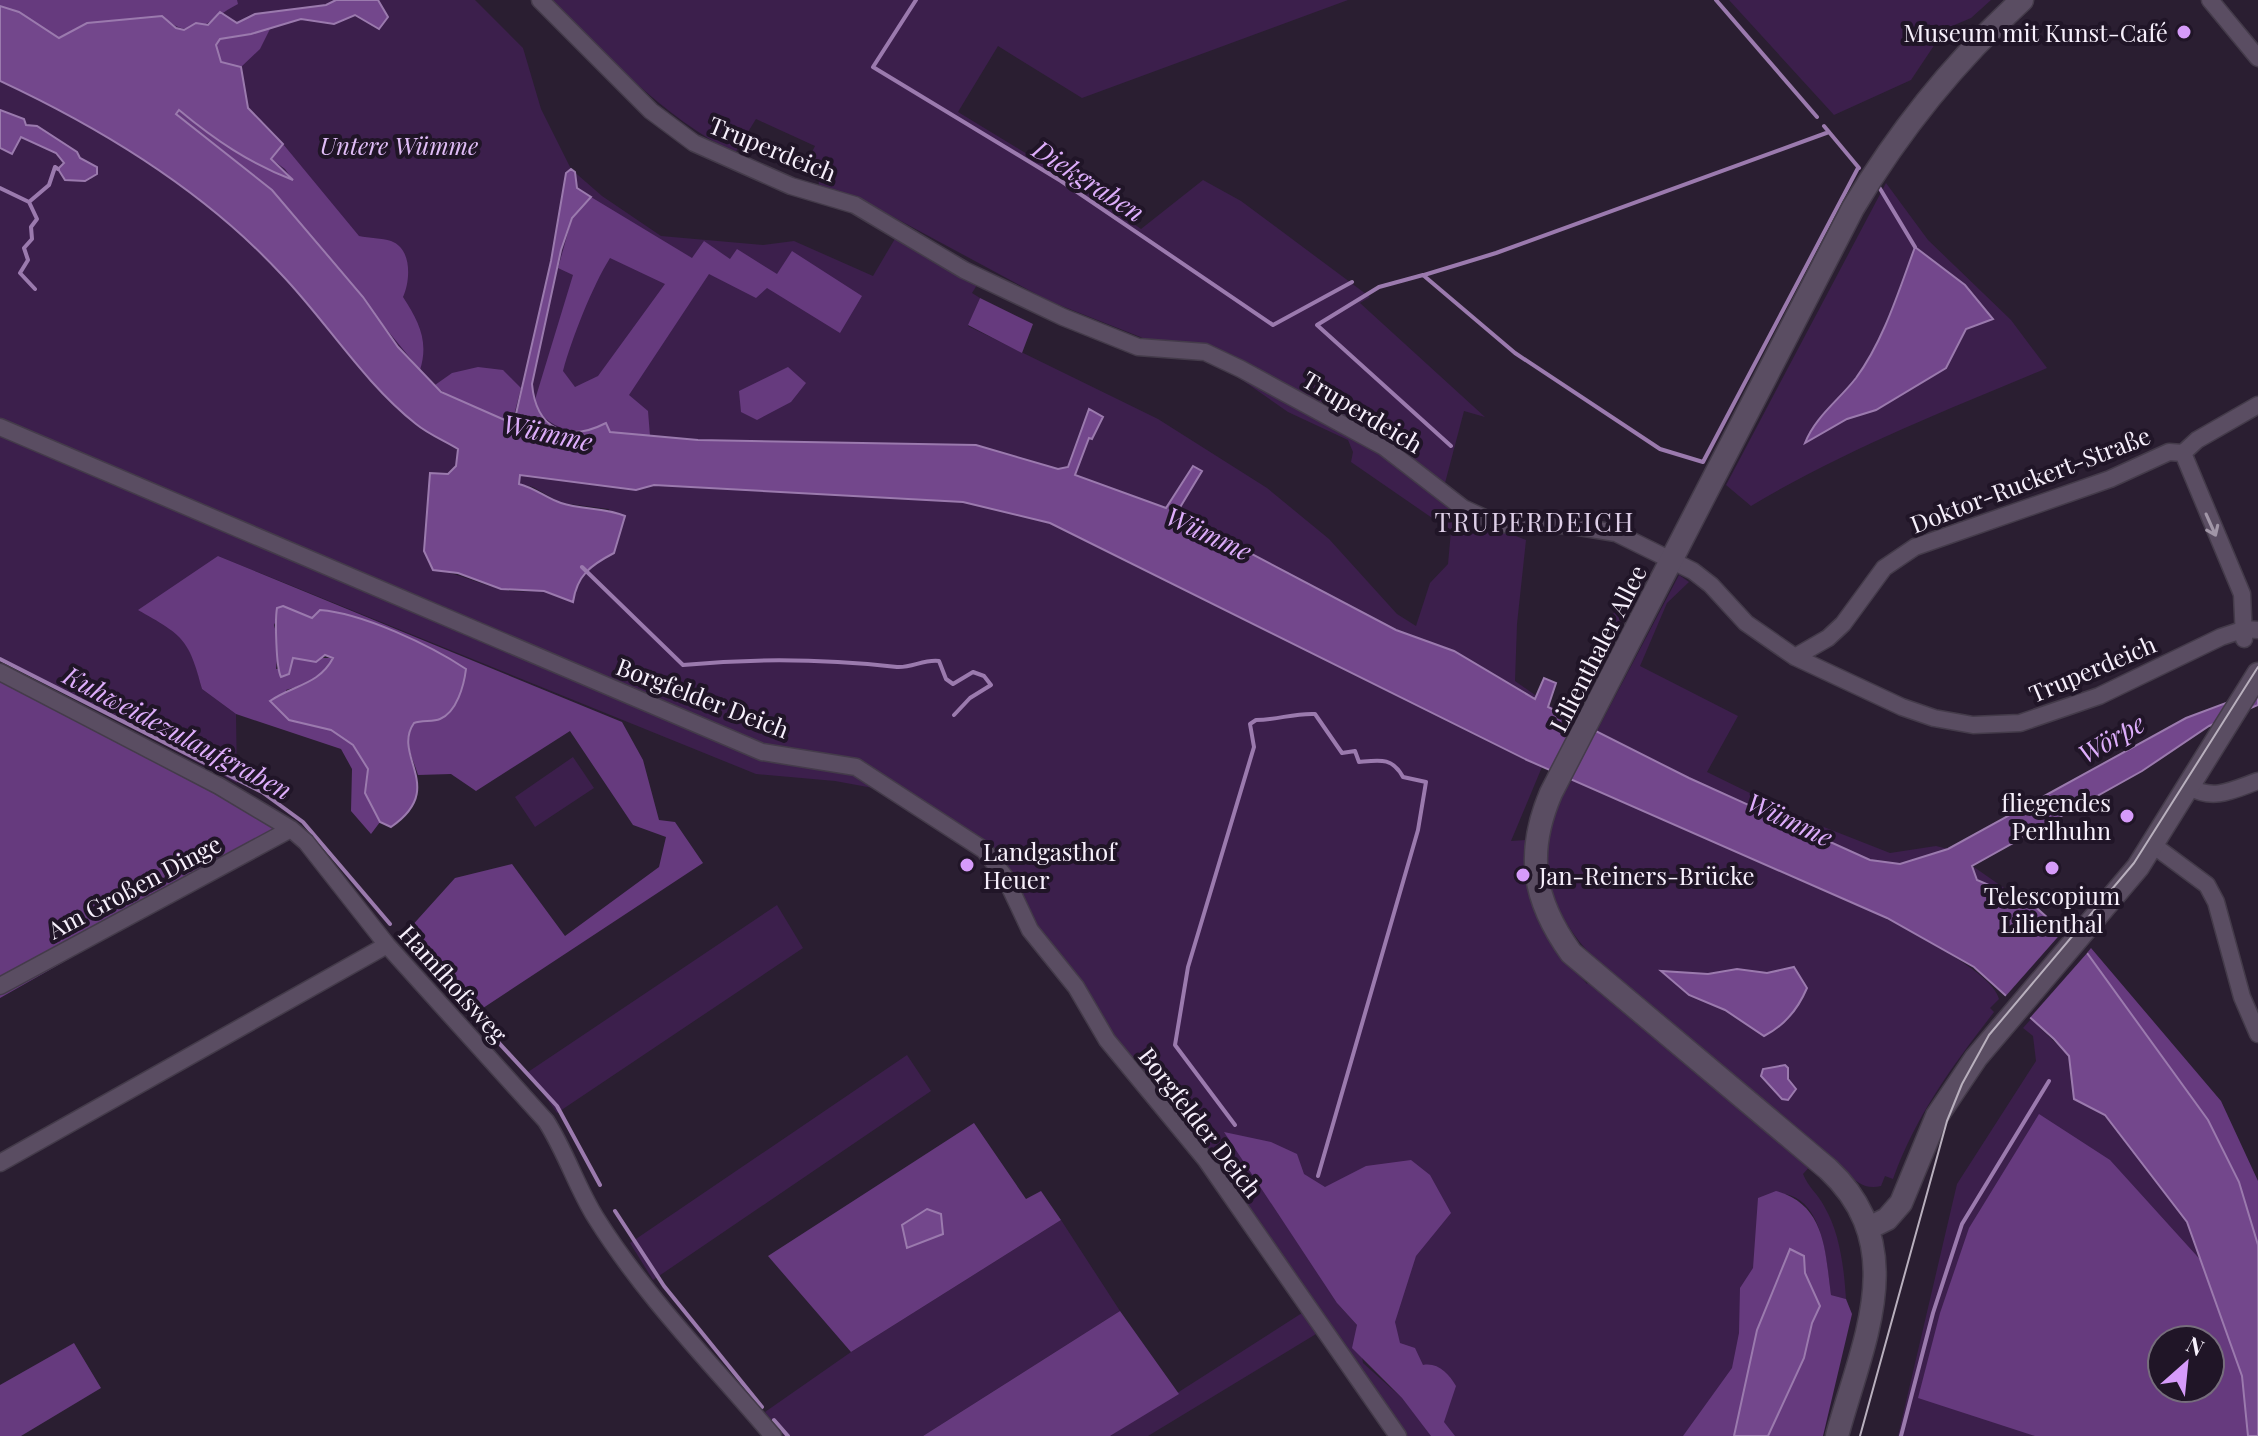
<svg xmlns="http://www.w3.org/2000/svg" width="2258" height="1436" font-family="'Playfair Display',serif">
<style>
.green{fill:#3c1f4c;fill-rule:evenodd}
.forest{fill:#663a7e;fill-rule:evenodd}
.water{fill:#73478c;stroke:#9b7aae;stroke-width:2}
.pier{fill:#2a1e31}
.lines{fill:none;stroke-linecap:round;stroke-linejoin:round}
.stream{stroke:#9b7aae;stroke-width:4}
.street-casing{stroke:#443b4a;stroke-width:19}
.secondary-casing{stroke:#443b4a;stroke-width:25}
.street{stroke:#5a4d62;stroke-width:16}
.secondary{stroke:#5a4d62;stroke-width:22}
.tram{stroke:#b9b0be;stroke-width:2}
.oneway{stroke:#a196a7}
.poi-dot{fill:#d69bfa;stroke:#201527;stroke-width:3}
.labels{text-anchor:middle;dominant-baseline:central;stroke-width:8;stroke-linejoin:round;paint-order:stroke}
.poi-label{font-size:24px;fill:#f7f0fc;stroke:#201527;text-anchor:end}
.park-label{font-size:24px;font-style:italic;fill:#e0bdf7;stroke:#201527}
.street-label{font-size:24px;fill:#f7f0fc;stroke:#201527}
.water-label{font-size:26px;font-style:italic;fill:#deaefc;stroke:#201527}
.neighbourhood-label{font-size:26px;letter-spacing:2px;fill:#decfe8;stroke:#201527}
</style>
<rect width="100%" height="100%" fill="#2a1e31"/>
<path class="green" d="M 0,0 L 475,0 L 523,48 L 541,109 L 571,169 L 602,196 L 661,236 L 763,245 L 794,241 L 873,276 L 896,237 L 977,285 L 972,293 L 980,298 L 968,326 L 1158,419 L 1267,488 L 1329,539 L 1397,614 L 1416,626 L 1430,583 L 1448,564 L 1451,531 L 1351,462 L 1353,452 L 1348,440 L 1288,412 L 1222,366 L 1374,446 L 1488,525 L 1526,540 L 1517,624 L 1515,681 L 1558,711 L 1641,565 C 1632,607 1610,644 1590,682 L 1586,680 L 1574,701 L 1577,704 L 1571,717 L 1598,729 L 1679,575 L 1689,582 L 1667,603 L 1640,666 L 1738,716 L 1707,772 L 1801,818 L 1797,826 L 1801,828 L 1806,820 L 1890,853 L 1936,846 L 1948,849 L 2040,913 L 2010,946 L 1048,499 L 464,435 L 276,222 L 0,48 Z
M 551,0 L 1348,0 L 1082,98 L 998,46 L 958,112 L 1081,187 L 1141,229 L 1203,180 L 1241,201 L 1370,297 L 1360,303 L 1485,417 L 1464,411 L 1445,483 L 1353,424 L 1229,353 L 1148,340 L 1049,301 L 860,199 L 819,186 L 818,173 L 805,166 L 815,146 L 756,119 L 735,153 C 661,116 609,57 551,0 Z
M 1729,0 L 1991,0 L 1971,18 L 1945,29 L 1911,80 L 1834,115 Z
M 0,81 C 103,129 199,190 279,271 C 326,320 362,383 417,424 C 429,434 445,441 458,449 L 456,466 L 448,474 L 430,473 L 424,551 L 434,570 C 458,573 477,583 500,589 C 524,595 551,589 575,585 L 590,565 L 614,553 L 609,509 L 561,503 L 533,487 L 519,484 L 519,475 L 636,490 L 654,485 L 963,502 L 1050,523 L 1542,767 L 1511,841 L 1528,840 C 1520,899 1550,941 1587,984 L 1601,965 C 1558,924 1528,867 1556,807 C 1560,798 1567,789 1572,780 C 1636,809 1989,945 1999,999 L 1990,1008 L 1994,1012 C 1953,1065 1916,1115 1893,1179 L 1885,1176 L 1881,1186 C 1853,1193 1845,1162 1823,1152 L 1803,1174 C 1808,1187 1818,1194 1824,1206 C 1840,1233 1844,1268 1846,1299 L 1831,1295 C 1826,1262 1825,1202 1785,1194 L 1792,1436 L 1404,1436 L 1224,1172 L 1102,1024 L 1028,917 L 1014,882 L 906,794 L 835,781 L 756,774 L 218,556 L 180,634 L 194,659 L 202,689 L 236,714 L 237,783 L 0,658 ZM 1337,1303 L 1383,1338 L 1422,1423 L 1402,1398 L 1363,1363 L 1357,1325 Z
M 1886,183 L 1928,240 L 2011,320 L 2047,368 C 1947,410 1844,450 1751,506 L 1726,485 Z
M 573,757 L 594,788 L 535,827 L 515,797 Z
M 777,905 L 803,948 L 557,1113 L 528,1072 Z
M 2031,1019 L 2069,1056 L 2074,1099 L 2105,1115 L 2187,1222 L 2242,1376 L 2248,1436 L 1898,1436 L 1957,1184 L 2036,1061 L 2033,1036 L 2023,1028 ZM 2162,1340 L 2210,1340 L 2210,1388 L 2162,1388 Z
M 907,1055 L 931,1091 L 653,1280 L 630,1243 Z
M 1061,1220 L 1120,1311 L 923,1436 L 784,1436 L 765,1412 L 851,1352 Z
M 1302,1313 L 1316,1334 L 1148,1436 L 1110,1436 Z"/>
<path class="forest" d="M 0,0 L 237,0 L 238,4 C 208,19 194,45 162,16 L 87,23 L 59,38 L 19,12 L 0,6 Z
M 271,27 L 260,49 L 241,67 L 221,62 L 216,45 L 220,39 Z
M 178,110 C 214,139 248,163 292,179 L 285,169 L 270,158 L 283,144 L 359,236 C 369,238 382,238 391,241 C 413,249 410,282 403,297 C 419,322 429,341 420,370 L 272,190 L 175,114 Z
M 591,197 L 692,258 L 704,241 L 730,259 L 737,249 L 777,274 L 792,251 L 862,296 L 840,333 L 767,288 L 756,298 L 709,274 L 629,395 L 648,411 L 650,436 C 611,432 554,444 534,403 L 573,275 L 558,268 L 572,218 ZM 610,258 L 665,284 L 598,376 L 575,387 L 563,371 C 572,338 592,287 610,258 Z
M 980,298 L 1033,324 L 1022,353 L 968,325 Z
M 478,367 L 503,370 L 521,388 L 513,419 C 496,424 447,398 435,385 L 452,373 Z
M 788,367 L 806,383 L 791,402 L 757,420 L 741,412 L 739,391 Z
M 218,556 L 622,722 L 643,760 L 659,820 L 675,822 L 703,863 L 474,1014 L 400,939 L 455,878 L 512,864 L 565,936 L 659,867 L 666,837 L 633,825 L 570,731 L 476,791 L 451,774 L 418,775 C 412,756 402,741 414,723 C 422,720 433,722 440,719 C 457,712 464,685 465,669 C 430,645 362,613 320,610 L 312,618 L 283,606 L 274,625 L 279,644 L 276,669 L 288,667 L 293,658 L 333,658 C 322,680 309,683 286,690 L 289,720 L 331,730 L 353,745 L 368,769 L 365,793 L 380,822 L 371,834 L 351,811 L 352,769 L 341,749 L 236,714 L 202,689 C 189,638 182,635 138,610 Z
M 0,680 L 219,794 L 286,836 L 0,998 Z
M 2091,948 L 2221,1101 L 2258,1181 L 2258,1245 L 2239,1182 L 2087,953 Z
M 2039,1114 L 2110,1160 L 2206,1266 L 2242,1376 L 2248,1436 L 2035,1436 L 1918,1398 L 1940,1313 L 1969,1228 ZM 2162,1340 L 2210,1340 L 2210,1388 L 2162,1388 Z
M 974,1123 L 1026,1199 L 1041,1191 L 1061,1220 L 851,1352 L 768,1256 Z
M 1224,1132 L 1271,1142 L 1297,1154 L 1304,1174 L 1325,1187 L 1366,1166 L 1411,1160 L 1430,1175 L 1451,1213 L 1416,1256 L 1395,1322 L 1400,1343 L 1415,1348 L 1423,1365 C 1438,1362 1449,1374 1456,1386 L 1444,1422 L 1455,1436 L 1431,1436 L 1402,1398 L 1352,1348 L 1357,1325 L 1337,1303 Z
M 1776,1191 C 1826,1205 1825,1251 1831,1295 L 1846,1299 L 1852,1314 L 1823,1436 L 1683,1436 L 1732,1368 L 1739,1333 L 1740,1288 L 1753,1268 L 1758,1198 Z
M 1120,1311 L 1179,1394 L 1110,1436 L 923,1436 Z
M 74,1343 L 101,1388 L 21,1436 L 0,1436 L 0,1385 Z"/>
<path class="water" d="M 336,0 L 378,0 L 388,17 L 379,29 L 355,15 L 334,24 L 301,19 L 251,34 L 220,39 L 216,45 L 221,62 L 241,67 L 248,108 L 283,144 L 271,159 L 293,180 C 249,163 215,140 179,110 L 176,114 L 272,190 L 363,297 L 398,347 L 441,392 L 507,421 L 516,414 L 551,261 L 566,173 L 571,169 L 575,172 L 577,188 L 591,197 L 572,218 L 561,250 L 532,384 C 536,429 567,443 606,423 L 610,432 L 698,440 L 976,445 L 1058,469 L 1068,467 L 1089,409 L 1103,417 L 1092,439 L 1089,438 L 1075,475 L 1166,508 L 1193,466 L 1202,471 L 1176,514 L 1396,630 L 1454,651 L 1535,699 L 1544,678 L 1556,683 L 1548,707 L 1689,778 L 1870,860 L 1900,864 L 1948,849 L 2186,718 L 2258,691 L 2258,705 L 2209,726 L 2142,771 L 1972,866 L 1977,880 L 2031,903 L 2087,953 L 2208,1120 L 2239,1182 L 2258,1245 L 2258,1436 L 2248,1436 L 2242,1376 L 2187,1222 L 2105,1115 L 2074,1099 L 2069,1056 L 2054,1039 L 1974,967 L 1887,918 L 1527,760 L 1050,523 L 963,502 L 654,485 L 636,490 L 520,475 L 519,484 C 535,488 546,498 561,503 C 582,510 604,507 625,516 L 614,553 C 591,565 577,575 573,602 L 544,591 L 501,589 L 458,573 L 433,570 L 424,551 L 430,473 L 448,474 L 456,466 L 458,449 C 445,441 428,434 416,424 C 363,382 327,322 281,274 C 203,190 103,129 0,81 L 0,6 L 19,12 L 59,38 L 87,23 L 162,16 L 176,28 L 184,30 L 196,23 L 208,25 L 220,12 L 237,23 L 255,14 L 326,5 Z
M 0,110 L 24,119 L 26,125 L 37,126 L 77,152 L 80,158 L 97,167 L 97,174 L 85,181 L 65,180 L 58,169 L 64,163 L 56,153 L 21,137 L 12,154 L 0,148 Z
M 1915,247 L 1965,285 L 1993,319 L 1966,329 L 1946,368 L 1876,410 L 1847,419 L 1805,443 C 1815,417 1839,400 1856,378 C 1884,340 1899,290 1915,247 Z
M 283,606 L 312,618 L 320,610 C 362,613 430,645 466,669 C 464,685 457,712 440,719 C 433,722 422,720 414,723 C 391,756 448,788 391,827 L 380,822 L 365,793 L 368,769 L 353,745 L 331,730 L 289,720 L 270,701 C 293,685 319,685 333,658 L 325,655 L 316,662 L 293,658 L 289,674 L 281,677 C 276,668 275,619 277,608 Z
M 1794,967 L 1807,988 C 1798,1009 1784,1026 1764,1036 L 1725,1010 L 1689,995 L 1661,971 L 1708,974 L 1737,969 L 1767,973 Z
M 1785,1065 L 1788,1068 L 1788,1079 L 1796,1089 L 1788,1100 L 1782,1099 L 1761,1076 L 1763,1069 Z
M 927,1209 L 941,1214 L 943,1234 L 907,1248 L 902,1225 Z
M 1790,1249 L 1804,1256 L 1805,1273 L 1820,1306 L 1812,1323 L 1804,1358 L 1768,1436 L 1734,1436 L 1757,1330 Z"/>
<path class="pier" d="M 2064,930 L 2088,952 L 2028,1020 L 2004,998 Z"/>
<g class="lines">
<path class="stream" d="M 916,0 L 873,67 L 1061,181 L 1273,325 L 1352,282
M 1716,0 L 1817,117
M 1824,126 L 1859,168
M 1879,187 L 1915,247
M 0,188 L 29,202
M 1424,275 L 1496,253 L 1829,132
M 35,289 L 20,273 L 28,260 L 24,248 L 32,239 L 31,227 L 37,219 L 29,202 L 49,185 L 55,167 L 58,169
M 1451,446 L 1317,325 L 1379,287 L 1423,275 L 1515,353 L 1660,449 L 1703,462 L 1858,168
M 582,567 L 683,665 C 755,658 825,659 897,667 C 912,668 924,659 939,661 L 946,679 L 953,684 L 973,672 L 984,676 L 991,685 L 970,698 L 954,715
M 0,659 L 262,792 L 303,822 L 390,924
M 406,942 L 557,1106 L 600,1185
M 1235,1125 L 1175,1045 L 1188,967 L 1254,747 L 1250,724 L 1256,720 C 1278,720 1293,713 1315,714 L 1342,753 L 1355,751 L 1359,762 C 1380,760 1392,757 1403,777 L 1426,782 L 1418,830 L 1318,1176
M 615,1211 L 664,1286 L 762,1407
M 774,1420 L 788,1436
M 1901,1436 L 1933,1313 L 1962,1224 L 2049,1081"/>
<defs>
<path id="street" d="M 540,0 L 651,111 L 694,143 L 791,186 L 855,205 L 964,270 L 1063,317 L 1138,347 L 1205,352 L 1241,369 L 1384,447 L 1463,508 L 1491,521 L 1514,526 L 1567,525 L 1616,533 L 1693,571 L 1711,585 L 1746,623 L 1795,657 L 1902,707 L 1934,718 L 1973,725 L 2020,723 L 2099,696 L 2221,637 L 2245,629 L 2258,630
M 2210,0 L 2258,58
M 0,427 L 762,752 L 856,767 L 984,850 L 1005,877 L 1030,930 L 1076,987 L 1107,1040 L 1206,1160 L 1398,1436
M 2183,453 L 2242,594 L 2244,639
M 2183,453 L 2197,440 L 2258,405
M 1795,657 L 1828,638 L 1843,624 L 1884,568 L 1915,547 L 2110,479 L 2169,452 L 2183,453
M 0,672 L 219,786 L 291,829 L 306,842 L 387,945 L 546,1121 C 566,1152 577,1188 596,1218 C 646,1298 713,1365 773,1436
M 2189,787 C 2214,801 2233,790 2258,781
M 2153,845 L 2207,885 L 2216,902 L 2242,997 L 2258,1034
M 0,986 L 291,829
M 0,1163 L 387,945"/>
<path id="secondary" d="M 1869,1228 L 1887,1219 L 1901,1203 L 1937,1116 L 1976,1058 L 2138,867 L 2258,674
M 1837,1436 C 1862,1343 1912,1247 1828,1169 L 1571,953 C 1533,900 1525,854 1551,793 L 1853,208 C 1900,129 1954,62 2022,0"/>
</defs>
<use href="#street" class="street-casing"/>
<use href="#secondary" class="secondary-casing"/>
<use href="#street" class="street"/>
<use href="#secondary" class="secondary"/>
<path class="tram" d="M 1860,1436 L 1947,1121 L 1962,1084 L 1989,1035 L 2134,863 L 2258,667"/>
</g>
<defs><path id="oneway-shaft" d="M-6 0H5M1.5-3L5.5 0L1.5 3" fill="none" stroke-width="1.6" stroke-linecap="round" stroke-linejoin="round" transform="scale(2)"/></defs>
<use class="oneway" href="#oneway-shaft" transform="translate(2211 525) rotate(66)"/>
<g class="poi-dot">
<circle cx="2184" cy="32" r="8"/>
<circle cx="2127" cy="816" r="8"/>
<circle cx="967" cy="865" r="8"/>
<circle cx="2052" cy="868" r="8"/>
<circle cx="1523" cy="875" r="8"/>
</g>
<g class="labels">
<g class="poi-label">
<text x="2168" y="32">Museum mit Kunst-Café</text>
<text x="2111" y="802">fliegendes<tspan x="2111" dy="28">Perlhuhn</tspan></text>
<text x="983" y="851" text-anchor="start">Landgasthof<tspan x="983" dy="28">Heuer</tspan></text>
<text x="1539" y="875" text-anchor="start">Jan-Reiners-Brücke</text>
<text x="2052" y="895" text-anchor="middle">Telescopium<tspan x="2052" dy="28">Lilienthal</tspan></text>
</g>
<g class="park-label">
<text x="399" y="145">Untere Wümme</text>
</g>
<g class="street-label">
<text transform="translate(773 148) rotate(22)">Truperdeich</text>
<text transform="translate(1363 411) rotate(31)">Truperdeich</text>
<text transform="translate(2030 479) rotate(-21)">Doktor-Ruckert-Straße</text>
<text transform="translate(1597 648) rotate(-63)">Lilienthaler Allee</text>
<text transform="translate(2092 668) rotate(-23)">Truperdeich</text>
<text transform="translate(703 697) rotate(21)">Borgfelder Deich</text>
<text transform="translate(134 886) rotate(-28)">Am Großen Dinge</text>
<text transform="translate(454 983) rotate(48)">Hamfhofsweg</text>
<text transform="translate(1201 1122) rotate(52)">Borgfelder Deich</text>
</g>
<g class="water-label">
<text transform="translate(1089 180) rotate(33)">Diekgraben</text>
<text transform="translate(548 432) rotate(12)">Wümme</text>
<text transform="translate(1209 533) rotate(25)">Wümme</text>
<text transform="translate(178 732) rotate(28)">Kuhweidezulaufgraben</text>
<text transform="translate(2111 738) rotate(-30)">Wörpe</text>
<text transform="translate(1790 819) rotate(25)">Wümme</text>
</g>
<g class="neighbourhood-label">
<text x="1535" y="521">TRUPERDEICH</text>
</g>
</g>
<g transform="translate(2186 1364) rotate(27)"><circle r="38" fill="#201527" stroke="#766d7c" stroke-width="2"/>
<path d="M0-6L14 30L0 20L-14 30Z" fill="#d69bfa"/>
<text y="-12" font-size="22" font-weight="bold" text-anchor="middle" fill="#f7f0fc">N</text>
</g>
</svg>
